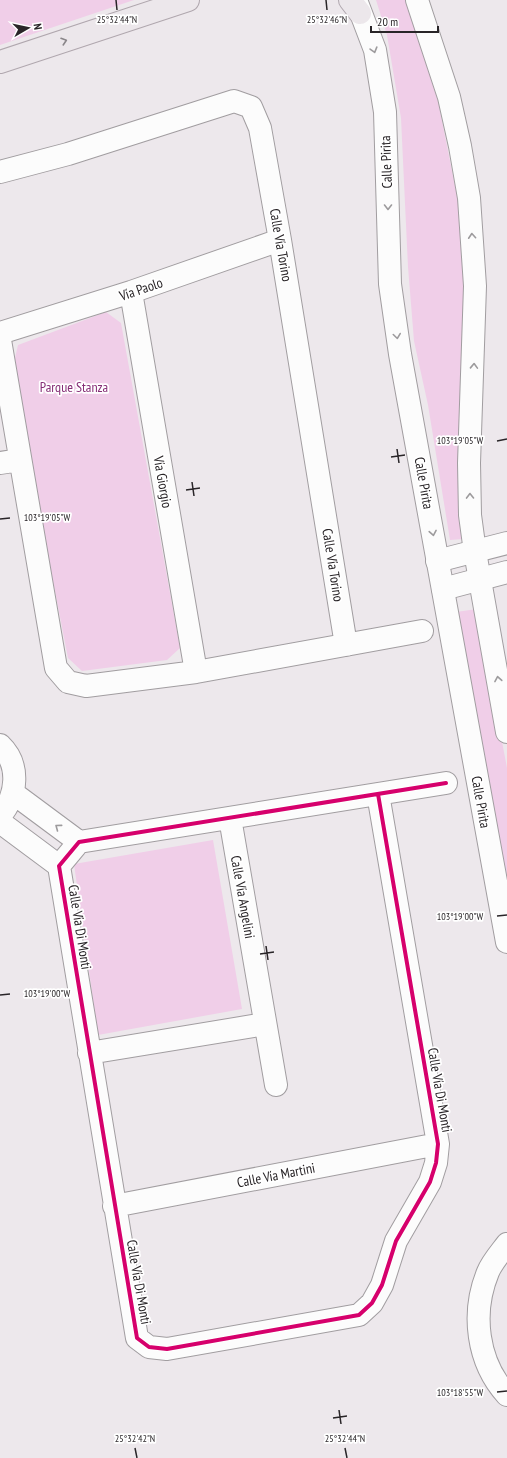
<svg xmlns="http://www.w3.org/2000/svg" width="507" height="1458" font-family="'PT Sans Narrow',sans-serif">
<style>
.green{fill:#f0cee8}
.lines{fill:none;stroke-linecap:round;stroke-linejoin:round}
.minor-casing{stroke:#a19da0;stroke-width:24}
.tertiary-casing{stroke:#a19da0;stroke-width:24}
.primary-casing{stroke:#b0a7ae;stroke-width:24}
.minor{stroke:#fcfcfc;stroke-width:22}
.tertiary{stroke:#fcfcfc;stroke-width:22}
.primary{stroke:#ece7eb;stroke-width:22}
.cycleway-casing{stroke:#fff;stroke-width:6}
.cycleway{stroke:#d6006c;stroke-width:4}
.oneway{stroke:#8a868a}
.oneway2{stroke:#9d9b9d}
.ticks{fill:none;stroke:#292528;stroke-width:1.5}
.labels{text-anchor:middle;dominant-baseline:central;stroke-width:3.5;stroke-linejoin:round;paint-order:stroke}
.street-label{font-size:14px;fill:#292528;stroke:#fff}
.park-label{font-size:14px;fill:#852d76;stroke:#fff}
.ticks-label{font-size:10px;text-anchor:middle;fill:#292528;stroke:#fff;stroke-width:3.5;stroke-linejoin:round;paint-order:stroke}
</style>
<rect width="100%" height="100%" fill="#ede8ec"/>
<path class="green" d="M 0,0 L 134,0 L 0,45 Z
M 376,0 L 405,0 L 438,101 L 459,206 L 466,300 L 463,539 L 450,540 L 428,405 L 414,341 L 408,267 L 401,118 L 387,35 Z
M 106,312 L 121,323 L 180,648 L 167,660 L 82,671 L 68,658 L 12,371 L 18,345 Z
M 477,609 L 507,768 L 507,899 L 456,612 Z
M 213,840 L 242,1009 L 98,1035 L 74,864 Z"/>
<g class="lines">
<defs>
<path id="minor" d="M 0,172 L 68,154 L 234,101 L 251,107 L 260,128 L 280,240 L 346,645
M 131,292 L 196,672
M 0,333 L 131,292 L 280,240
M 0,340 L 56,668 L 68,682 L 86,686 L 196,672 L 422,631
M 0,463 L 20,460
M 437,561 L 507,543
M 443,589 L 507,572
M 0,745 C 21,765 17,796 0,816
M 13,793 L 79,842
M 378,794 L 438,1144 L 436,1163 L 430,1182 L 396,1241 L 382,1285 L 372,1303 L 359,1315 L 167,1349 L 149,1347 L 137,1338 L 59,866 L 79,842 L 446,783
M 230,818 L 276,1085
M 0,822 L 59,866
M 89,1053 L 265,1024
M 114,1206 L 438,1144"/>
<path id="tertiary" d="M 356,0 L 375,50 L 385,112 L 390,284 L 400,354 L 507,942
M 417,0 L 449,97 L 460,146 L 469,198 L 475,286 L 469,463 L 470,515 L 475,552 L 507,732
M 507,1244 C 501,1252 492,1262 488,1272 C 471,1313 477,1362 507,1395"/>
<path id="primary" d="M 350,0 L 360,13
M 0,62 L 188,0"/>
</defs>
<use href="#minor" class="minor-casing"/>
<use href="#tertiary" class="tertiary-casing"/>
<use href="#primary" class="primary-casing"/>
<use href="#minor" class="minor"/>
<use href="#tertiary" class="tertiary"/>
<use href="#primary" class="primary"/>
<defs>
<path id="cycleway" d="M 378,794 L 438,1144 L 436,1163 L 430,1182 L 396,1241 L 382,1285 L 372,1303 L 359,1315 L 167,1349 L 149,1347 L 137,1338 L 59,866 L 79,842 L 446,783"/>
</defs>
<use href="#cycleway" class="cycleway-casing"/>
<use href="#cycleway" class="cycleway"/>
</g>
<defs><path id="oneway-chevron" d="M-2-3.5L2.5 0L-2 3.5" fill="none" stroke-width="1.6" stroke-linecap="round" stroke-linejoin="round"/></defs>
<use class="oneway" href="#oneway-chevron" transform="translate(64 41) rotate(-18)"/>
<g class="oneway2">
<use href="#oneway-chevron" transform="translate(374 50) rotate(74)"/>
<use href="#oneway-chevron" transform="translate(388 207) rotate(90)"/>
<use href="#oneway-chevron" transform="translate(472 236) rotate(-94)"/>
<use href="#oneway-chevron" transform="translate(397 336) rotate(82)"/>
<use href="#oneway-chevron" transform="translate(474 366) rotate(-88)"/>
<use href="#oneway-chevron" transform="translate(470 496) rotate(-91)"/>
<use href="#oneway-chevron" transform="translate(433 533) rotate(80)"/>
<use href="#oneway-chevron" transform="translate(498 679) rotate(-100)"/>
<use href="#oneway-chevron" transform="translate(58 827) rotate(-143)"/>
</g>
<path class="ticks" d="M 116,0 L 117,10M 326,0 L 327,10M 497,441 L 507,439M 397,449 L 399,463M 391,457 L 405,455M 192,482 L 194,496M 186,490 L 200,488M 0,519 L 10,518M 497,916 L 507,915M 266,946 L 268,960M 260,954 L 274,952M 0,995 L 10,994M 497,1392 L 507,1391M 339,1410 L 341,1424M 333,1418 L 347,1416M 135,1448 L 137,1458M 345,1448 L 347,1458"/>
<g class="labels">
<g class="street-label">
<text transform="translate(386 162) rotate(-92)">Calle Pirita</text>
<text transform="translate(281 245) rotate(80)">Calle Vía Torino</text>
<text transform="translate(141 289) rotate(-19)">Vía Paolo</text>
<text transform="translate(163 482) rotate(80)">Vía Giorgio</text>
<text transform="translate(424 483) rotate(80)">Calle Pirita</text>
<text transform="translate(333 565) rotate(81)">Calle Vía Torino</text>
<text transform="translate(481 802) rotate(80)">Calle Pirita</text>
<text transform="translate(243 897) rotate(80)">Calle Vía Angelini</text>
<text transform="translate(80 927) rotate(81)">Calle Vía Di Monti</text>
<text transform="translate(440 1090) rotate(80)">Calle Vía Di Monti</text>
<text transform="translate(276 1175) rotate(-11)">Calle Vía Martini</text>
<text transform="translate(139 1282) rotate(80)">Calle Vía Di Monti</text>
</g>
<g class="park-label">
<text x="74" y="387">Parque Stanza</text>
</g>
</g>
<g class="ticks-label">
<text x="117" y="23">25°32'44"N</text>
<text x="327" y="23">25°32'46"N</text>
<text x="460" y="444">103°19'05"W</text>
<text x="47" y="521">103°19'05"W</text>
<text x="460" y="920">103°19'00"W</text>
<text x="47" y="997">103°19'00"W</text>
<text x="460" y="1396">103°18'55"W</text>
<text x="135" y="1442">25°32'42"N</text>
<text x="345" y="1442">25°32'44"N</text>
</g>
<g transform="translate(28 28) rotate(81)" stroke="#ffffff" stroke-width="3" paint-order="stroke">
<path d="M0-3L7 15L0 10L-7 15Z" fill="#292528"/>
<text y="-6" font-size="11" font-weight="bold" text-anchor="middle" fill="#292528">N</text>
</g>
<path d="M371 26v6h67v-6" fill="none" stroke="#292528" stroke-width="2"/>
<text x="377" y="26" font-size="12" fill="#292528" stroke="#ffffff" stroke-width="3" paint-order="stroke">20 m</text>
</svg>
